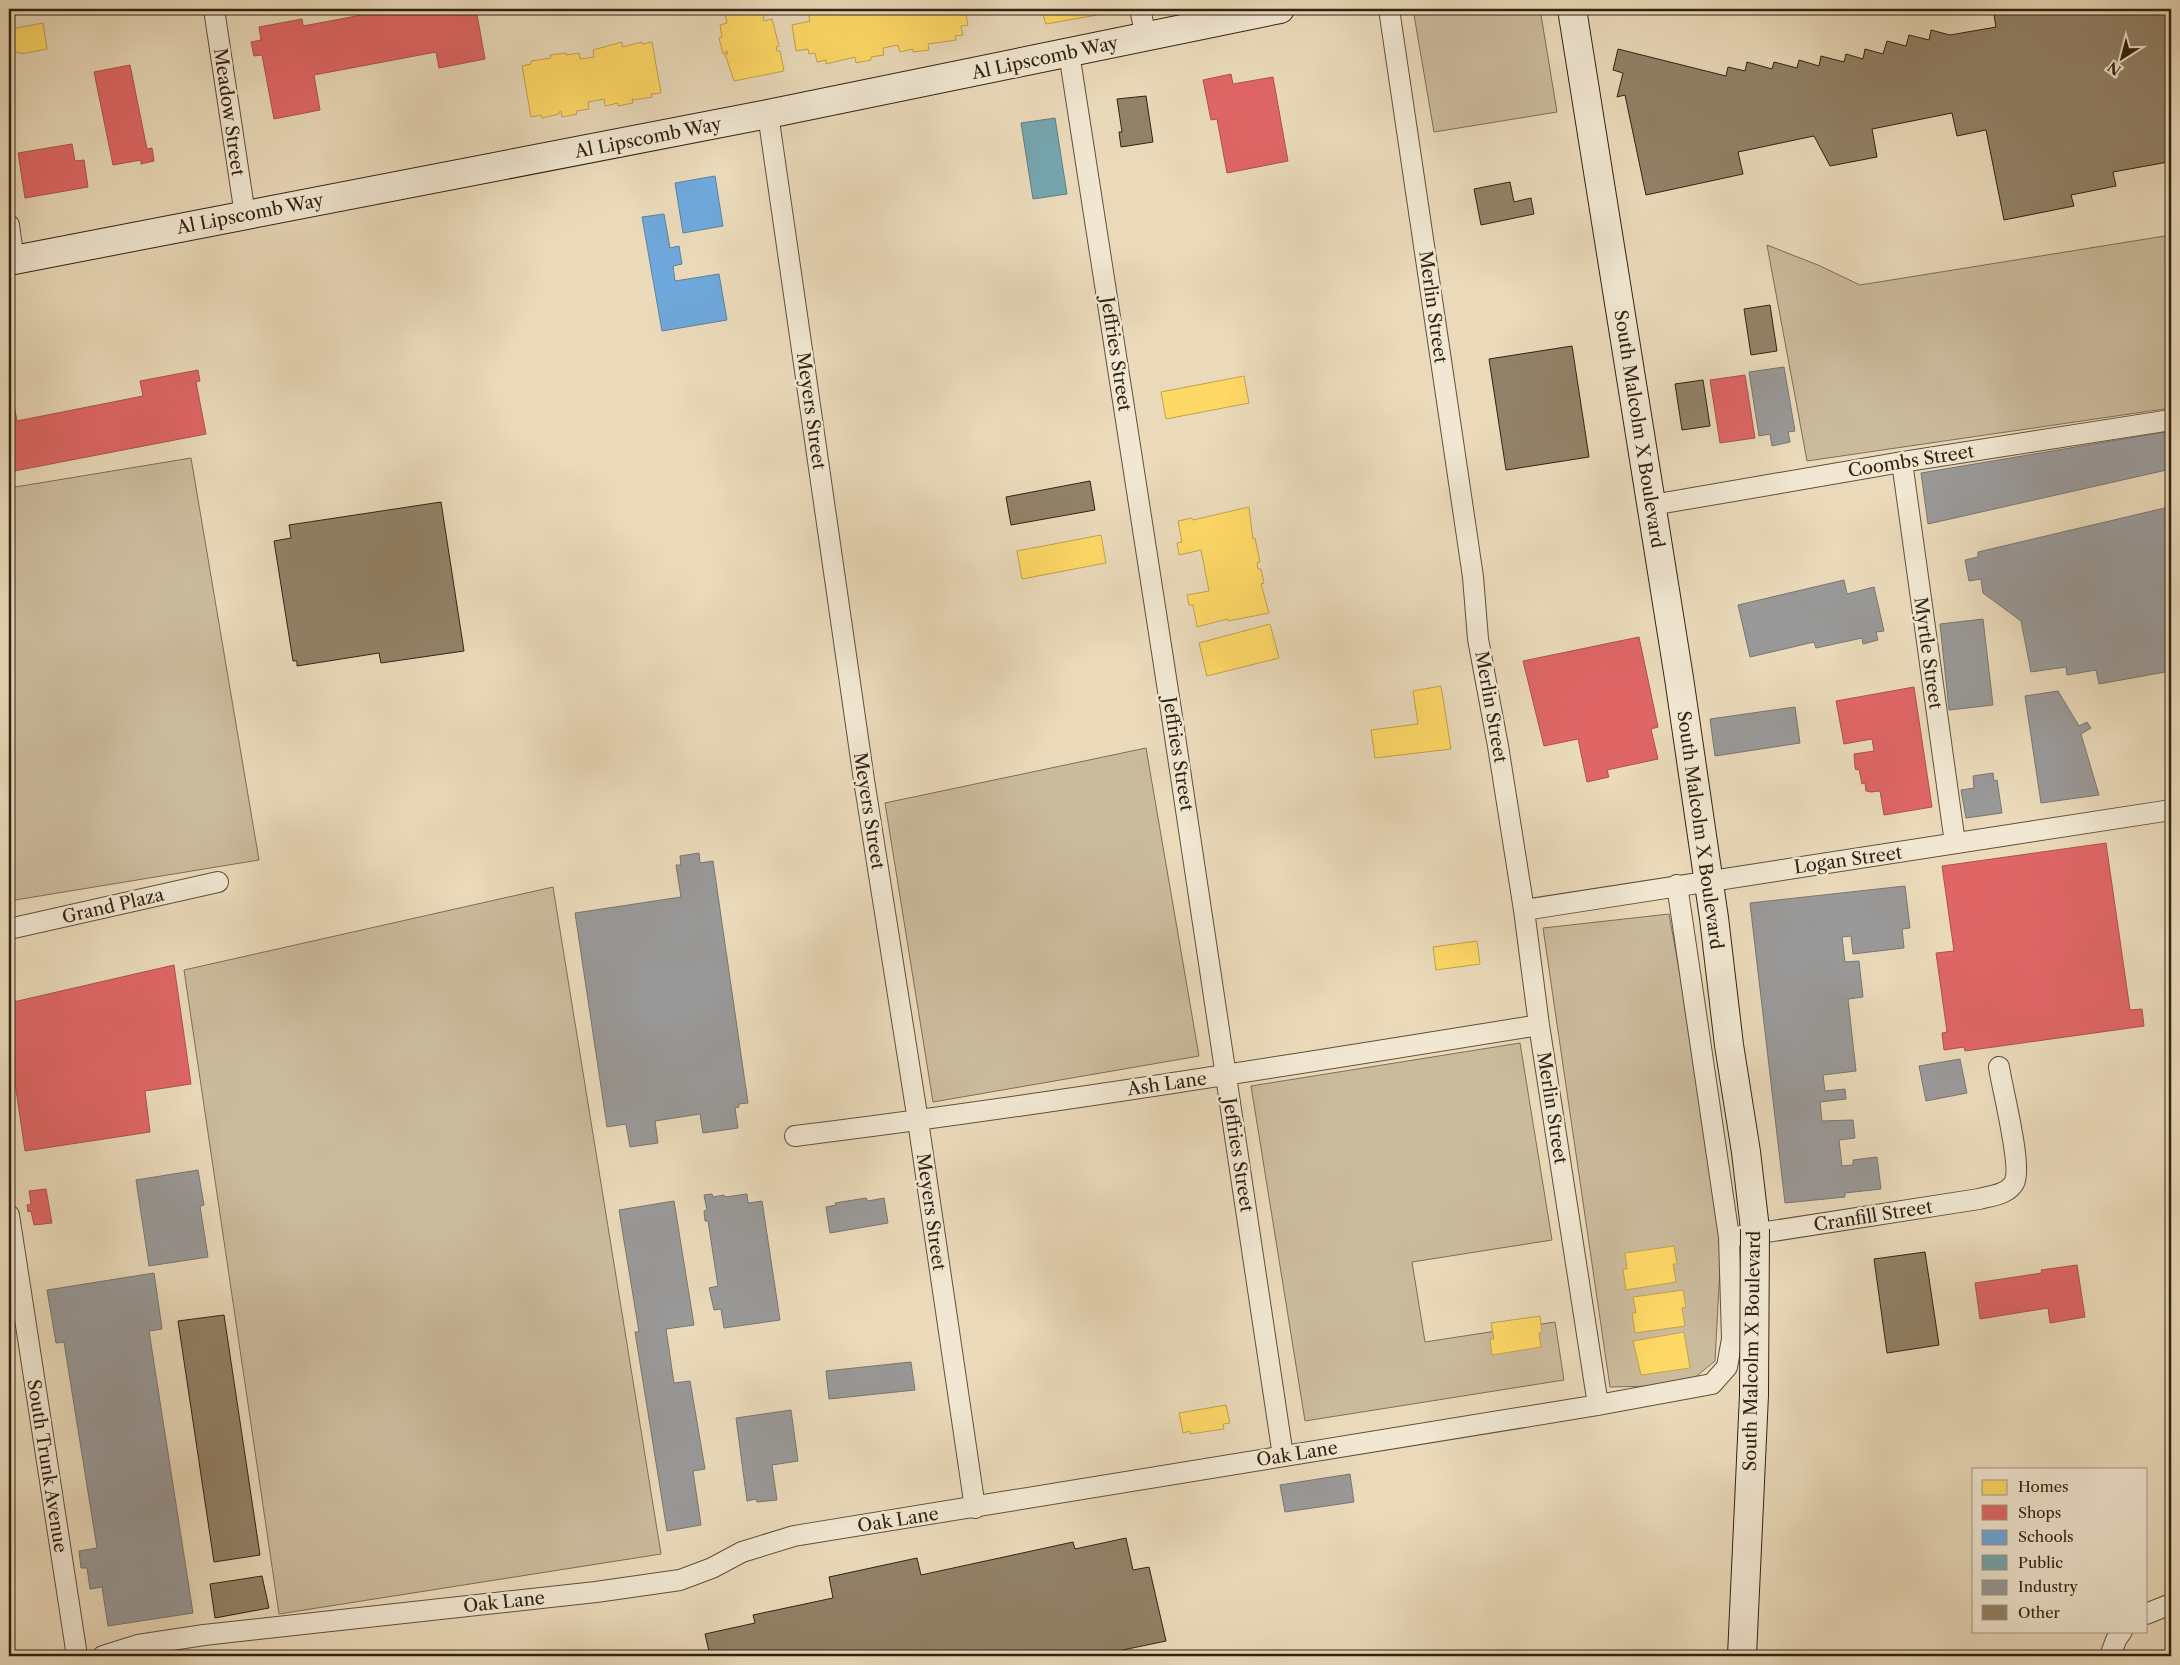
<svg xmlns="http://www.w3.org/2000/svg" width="2180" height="1665" font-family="'Libre Caslon Text',serif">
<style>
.green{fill:#cbbb9d;stroke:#7e6e56}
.homes{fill:#ffd966;stroke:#c2a24c}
.shops{fill:#e06666;stroke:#ac524c}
.schools{fill:#6fa8dc;stroke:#5d809f}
.public{fill:#76a5af;stroke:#627e7f}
.industry{fill:#999;stroke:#7a7570}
.building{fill:#928268;stroke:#322210}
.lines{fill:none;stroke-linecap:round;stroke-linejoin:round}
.street-casing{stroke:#60503a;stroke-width:22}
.secondary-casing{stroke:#322210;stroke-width:30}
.street{stroke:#f1e7d2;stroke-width:20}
.secondary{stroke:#f1e7d2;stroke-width:28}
.secondary-bridge-casing{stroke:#322210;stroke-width:30;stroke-linecap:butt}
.secondary-bridge{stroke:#f1e7d2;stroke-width:28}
.labels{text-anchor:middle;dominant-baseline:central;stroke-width:5;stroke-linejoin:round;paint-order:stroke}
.street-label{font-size:18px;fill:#322210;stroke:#f1e7d2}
</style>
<rect width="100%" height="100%" fill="#eadaba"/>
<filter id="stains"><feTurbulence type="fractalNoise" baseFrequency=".004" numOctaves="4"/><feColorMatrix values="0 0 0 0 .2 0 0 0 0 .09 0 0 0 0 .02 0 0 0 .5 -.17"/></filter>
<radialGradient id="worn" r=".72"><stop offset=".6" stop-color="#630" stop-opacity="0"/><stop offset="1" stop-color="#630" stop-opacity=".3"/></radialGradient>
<path class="green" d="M 1413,9 L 1540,9 L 1557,112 L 1434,132 Z
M 2171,235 L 2171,408 L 1807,461 L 1767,245 L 1818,265 L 1860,285 Z
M 191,458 L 259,860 L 9,901 L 9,488 Z
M 1146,748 L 1199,1056 L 933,1102 L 885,803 Z
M 553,887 L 661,1554 L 279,1614 L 184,970 Z
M 1669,914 L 1723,1212 L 1715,1361 L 1693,1379 L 1653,1386 L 1610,1387 L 1543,928 Z
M 1520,1043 L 1552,1240 L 1412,1262 L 1425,1342 L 1555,1322 L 1564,1380 L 1305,1421 L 1251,1086 Z"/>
<path class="homes" d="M 724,9 L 762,9 L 764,21 L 772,19 L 779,46 L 776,47 L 777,51 L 780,51 L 784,71 L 734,81 L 725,54 L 728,54 L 727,51 L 723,54 L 719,38 L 722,37 L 720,25 L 727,23 Z
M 817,9 L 965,9 L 968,25 L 961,26 L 963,35 L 955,36 L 956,40 L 928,44 L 929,50 L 913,52 L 913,49 L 900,52 L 898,45 L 883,48 L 884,55 L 871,57 L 871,60 L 856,63 L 855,57 L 826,64 L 826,60 L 817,62 L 815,53 L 809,54 L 808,49 L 796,51 L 792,25 L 810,21 L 808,12 L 817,11 Z
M 1041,9 L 1096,9 L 1097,15 L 1046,24 Z
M 43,23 L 47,49 L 21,54 L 20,52 L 15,53 L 11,29 Z
M 622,42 L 622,47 L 642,42 L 642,44 L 652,42 L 661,93 L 651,94 L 652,97 L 634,100 L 632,98 L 633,103 L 618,106 L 618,103 L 605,106 L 604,99 L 588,102 L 589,109 L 576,111 L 577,114 L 562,117 L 561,111 L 559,112 L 559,114 L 542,118 L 541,115 L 531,117 L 522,66 L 531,64 L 531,61 L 551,58 L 550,55 L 566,53 L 566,55 L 579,53 L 580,59 L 594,57 L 593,50 Z
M 1244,376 L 1249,403 L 1166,419 L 1161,392 Z
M 1249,507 L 1253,539 L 1255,538 L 1260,562 L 1257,563 L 1258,569 L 1261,569 L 1264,583 L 1261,584 L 1269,613 L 1228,621 L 1227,619 L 1197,627 L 1193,605 L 1189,605 L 1187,595 L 1209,591 L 1201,550 L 1179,555 L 1177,543 L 1182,542 L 1178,521 L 1192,518 L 1193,520 Z
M 1101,535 L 1106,563 L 1022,579 L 1017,551 Z
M 1270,624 L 1279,658 L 1207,676 L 1199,643 Z
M 1441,686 L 1451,749 L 1375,758 L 1371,730 L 1418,724 L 1413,691 Z
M 1477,941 L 1480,964 L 1436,970 L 1433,947 Z
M 1674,1246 L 1677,1264 L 1673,1264 L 1676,1282 L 1626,1290 L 1623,1269 L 1627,1269 L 1625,1253 Z
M 1683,1290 L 1686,1307 L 1682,1308 L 1685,1326 L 1635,1333 L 1632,1313 L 1636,1313 L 1633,1297 Z
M 1540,1316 L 1542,1331 L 1539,1333 L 1541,1347 L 1492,1355 L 1490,1339 L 1494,1339 L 1491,1323 Z
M 1684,1332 L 1690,1368 L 1641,1375 L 1633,1341 Z
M 1226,1405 L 1230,1423 L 1223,1424 L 1224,1429 L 1190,1434 L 1190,1431 L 1183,1433 L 1179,1413 Z"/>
<path class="shops" d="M 394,9 L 476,9 L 485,59 L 439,68 L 436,52 L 314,75 L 320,110 L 274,119 L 262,55 L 254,56 L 251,42 L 261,40 L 259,27 L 302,19 L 303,26 Z
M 130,65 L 147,149 L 152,148 L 154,161 L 141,164 L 141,160 L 113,165 L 94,72 Z
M 1231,74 L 1233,84 L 1273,77 L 1288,161 L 1227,173 L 1217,119 L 1211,120 L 1203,80 Z
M 72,144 L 75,161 L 84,160 L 88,187 L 25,198 L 18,153 Z
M 198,370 L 200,381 L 196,382 L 206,434 L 9,472 L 9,379 L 17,421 L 143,396 L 140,381 Z
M 1745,375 L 1755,438 L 1720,443 L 1710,380 Z
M 1639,637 L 1658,727 L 1651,729 L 1658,759 L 1607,770 L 1609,777 L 1587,782 L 1578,739 L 1544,746 L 1523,661 Z
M 1914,687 L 1932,807 L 1884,815 L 1880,791 L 1871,792 L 1866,791 L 1865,783 L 1862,784 L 1859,769 L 1856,770 L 1855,767 L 1854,754 L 1874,751 L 1872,739 L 1844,744 L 1836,701 Z
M 2106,843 L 2130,1010 L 2142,1009 L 2144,1026 L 1965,1051 L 1964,1047 L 1944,1050 L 1942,1033 L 1947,1032 L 1936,953 L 1954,951 L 1942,866 Z
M 174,965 L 191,1084 L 145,1091 L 150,1132 L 25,1151 L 9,1042 L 9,1003 Z
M 46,1189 L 52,1223 L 34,1225 L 31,1211 L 28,1212 L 27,1205 L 31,1204 L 29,1191 Z
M 2077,1265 L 2085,1317 L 2050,1323 L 2048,1308 L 1980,1319 L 1975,1283 L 2042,1273 L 2041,1270 Z"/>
<path class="schools" d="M 715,176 L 723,226 L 683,233 L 675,183 Z
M 664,214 L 670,248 L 679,246 L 682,264 L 673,266 L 675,281 L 719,274 L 727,320 L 662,331 L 642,217 Z"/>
<path class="public" d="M 1055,118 L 1067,194 L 1033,199 L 1021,123 Z"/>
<path class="industry" d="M 1784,367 L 1795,431 L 1788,432 L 1790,442 L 1772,446 L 1770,434 L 1759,436 L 1749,372 Z
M 2171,431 L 2171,469 L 1928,524 L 1921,473 Z
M 2169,507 L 2171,521 L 2171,671 L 2099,684 L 2096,670 L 2067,675 L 2066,667 L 2031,672 L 2021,621 L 1983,593 L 1981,579 L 1969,581 L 1965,560 L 1978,557 L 1978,552 Z
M 1844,580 L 1847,594 L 1874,587 L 1884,631 L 1876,632 L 1878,640 L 1863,644 L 1862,638 L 1816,648 L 1814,642 L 1750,657 L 1738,605 Z
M 1983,619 L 1993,705 L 1949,710 L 1940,624 Z
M 2058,691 L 2079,726 L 2087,722 L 2091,728 L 2081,734 L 2099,795 L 2041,803 L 2025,696 Z
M 1795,707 L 1800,743 L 1715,756 L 1710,719 Z
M 1993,773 L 1994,781 L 1997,780 L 2002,813 L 1966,818 L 1961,790 L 1974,788 L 1973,776 Z
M 699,853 L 700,863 L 713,861 L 748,1103 L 739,1104 L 739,1107 L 735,1108 L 738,1128 L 703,1133 L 700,1114 L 655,1121 L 658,1143 L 630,1147 L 626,1124 L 607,1127 L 575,913 L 681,897 L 676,865 L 681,865 L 680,856 Z
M 1905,886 L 1910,928 L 1902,929 L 1904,948 L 1853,954 L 1851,936 L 1842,937 L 1845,962 L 1859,961 L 1863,997 L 1848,999 L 1856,1071 L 1823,1075 L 1825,1091 L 1845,1089 L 1846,1099 L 1820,1102 L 1822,1121 L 1853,1120 L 1855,1138 L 1839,1140 L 1842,1166 L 1853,1165 L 1853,1160 L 1877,1157 L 1881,1189 L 1845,1193 L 1845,1197 L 1785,1203 L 1750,903 Z
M 1960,1059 L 1967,1093 L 1926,1101 L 1919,1066 Z
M 198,1170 L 204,1205 L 200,1206 L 208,1257 L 149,1266 L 136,1180 Z
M 712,1194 L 713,1197 L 724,1195 L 725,1197 L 747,1194 L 748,1203 L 762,1201 L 780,1320 L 724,1328 L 721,1309 L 714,1310 L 709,1288 L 718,1286 L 708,1221 L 705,1221 L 704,1211 L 707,1210 L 704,1195 Z
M 866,1198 L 868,1201 L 884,1198 L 888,1223 L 830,1233 L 826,1207 L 836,1205 L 835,1203 Z
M 674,1201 L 694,1325 L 666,1329 L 674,1383 L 690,1381 L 705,1469 L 693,1471 L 701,1525 L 667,1531 L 635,1332 L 639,1332 L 619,1210 Z
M 154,1273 L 162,1329 L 149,1331 L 193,1613 L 108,1626 L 102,1587 L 90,1589 L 87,1568 L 81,1568 L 79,1551 L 97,1548 L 64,1342 L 56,1343 L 47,1290 Z
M 911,1362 L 915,1390 L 829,1399 L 826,1371 Z
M 791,1410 L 798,1461 L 772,1465 L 777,1500 L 757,1502 L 756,1499 L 747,1501 L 736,1418 Z
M 1350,1474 L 1354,1502 L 1285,1512 L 1280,1485 Z"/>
<path class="building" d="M 1993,9 L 2171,9 L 2171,181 L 2168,162 L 2113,172 L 2116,186 L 2071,195 L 2074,206 L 2004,220 L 1986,130 L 1957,136 L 1952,113 L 1872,129 L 1877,157 L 1830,166 L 1814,136 L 1738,152 L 1743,174 L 1646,195 L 1625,95 L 1617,97 L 1623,73 L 1613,70 L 1618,49 L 1726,76 L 1728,67 L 1745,71 L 1747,62 L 1772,69 L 1774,62 L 1797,68 L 1799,60 L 1819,66 L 1821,56 L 1844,62 L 1846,54 L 1863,59 L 1865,49 L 1883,54 L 1887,41 L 1906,46 L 1909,35 L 1929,40 L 1931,30 L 1950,35 L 1996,27 Z
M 1146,96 L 1153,142 L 1121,147 L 1119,132 L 1122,132 L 1117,99 Z
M 1510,182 L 1514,202 L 1531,198 L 1534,214 L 1481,225 L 1474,189 Z
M 1770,305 L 1777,351 L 1751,355 L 1744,309 Z
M 1572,346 L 1589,457 L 1506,470 L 1489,359 Z
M 1703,380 L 1710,426 L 1682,430 L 1675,384 Z
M 1090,481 L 1095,510 L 1011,525 L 1006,497 Z
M 441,502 L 464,651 L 381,663 L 379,653 L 297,666 L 297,661 L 293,661 L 274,541 L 291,538 L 289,525 Z
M 1925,1252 L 1939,1345 L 1887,1353 L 1874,1259 Z
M 224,1315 L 260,1555 L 214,1562 L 178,1321 Z
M 1126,1538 L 1133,1570 L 1149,1567 L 1166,1641 L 1094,1656 L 710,1656 L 705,1634 L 755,1623 L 753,1615 L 833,1598 L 829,1577 L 917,1558 L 921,1575 L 1073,1542 L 1075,1549 Z
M 262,1576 L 269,1608 L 215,1618 L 210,1584 Z"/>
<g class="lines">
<defs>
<path id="street" d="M 214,9 L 245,215
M 1140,9 L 1146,37
M 1389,9 L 1473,577 L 1478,639 L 1498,746 L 1524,910 L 1539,1025 L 1598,1405
M 1069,53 L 1171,710 L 1283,1456
M 768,114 L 864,780 L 918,1121 L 975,1508
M 9,225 L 14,261
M 1902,462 L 1955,843
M 1652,505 L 1902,462 L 2171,420
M 1524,910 L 2171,810
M 9,929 L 218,882
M 795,1136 C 1044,1105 1291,1065 1539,1025
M 9,1215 L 77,1656
M 1741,1236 L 1979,1199 C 1990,1196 2007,1195 2014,1183 C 2023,1168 2002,1088 1999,1067
M 2146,1614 L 2171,1604
M 103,1656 L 138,1645 L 204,1635 L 596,1592 L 680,1580 L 712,1568 L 742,1552 L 794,1536 L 1598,1405 L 1712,1384 L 1727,1367 L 1732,1339 L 1729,1237 L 1677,885
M 2110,1656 L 2116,1640 L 2122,1631"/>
<path id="secondary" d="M 1572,9 L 1679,678 L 1714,918 L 1729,1045 L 1746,1152 L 1755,1229
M 9,261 L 768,114 L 1280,9
M 1742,1656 L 1754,1395"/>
</defs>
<use href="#street" class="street-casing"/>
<use href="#secondary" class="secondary-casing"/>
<use href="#street" class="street"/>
<use href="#secondary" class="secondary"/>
<defs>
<path id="secondary-bridge" d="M 1754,1395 L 1755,1229"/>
</defs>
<use href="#secondary-bridge" class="secondary-bridge-casing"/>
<use href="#secondary-bridge" class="secondary-bridge"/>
</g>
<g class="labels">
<g class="street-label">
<text transform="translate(1045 58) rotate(-12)">Al Lipscomb Way</text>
<text transform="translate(229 112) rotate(82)">Meadow Street</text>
<text transform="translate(648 138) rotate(-11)">Al Lipscomb Way</text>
<text transform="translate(250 214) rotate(-11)">Al Lipscomb Way</text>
<text transform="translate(1433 307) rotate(82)">Merlin Street</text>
<text transform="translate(1116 354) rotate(81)">Jeffries Street</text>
<text transform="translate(811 411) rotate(82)">Meyers Street</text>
<text transform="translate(1639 429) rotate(81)">South Malcolm X Boulevard</text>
<text transform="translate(1911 461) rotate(-9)">Coombs Street</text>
<text transform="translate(1928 653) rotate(82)">Myrtle Street</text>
<text transform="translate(1491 707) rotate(80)">Merlin Street</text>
<text transform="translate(1178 754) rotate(81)">Jeffries Street</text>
<text transform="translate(869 811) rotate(81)">Meyers Street</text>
<text transform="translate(1700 830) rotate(82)">South Malcolm X Boulevard</text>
<text transform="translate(1848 860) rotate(-8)">Logan Street</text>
<text transform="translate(113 906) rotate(-13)">Grand Plaza</text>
<text transform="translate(1167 1084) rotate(-8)">Ash Lane</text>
<text transform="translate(1552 1108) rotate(81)">Merlin Street</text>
<text transform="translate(1238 1155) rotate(81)">Jeffries Street</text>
<text transform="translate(931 1212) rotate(82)">Meyers Street</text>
<text transform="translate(1873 1216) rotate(-9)">Cranfill Street</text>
<text transform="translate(1752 1351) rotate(-89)">South Malcolm X Boulevard</text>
<text transform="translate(1297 1454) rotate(-9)">Oak Lane</text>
<text transform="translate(47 1466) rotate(81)">South Trunk Avenue</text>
<text transform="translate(898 1520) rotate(-9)">Oak Lane</text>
<text transform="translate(504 1602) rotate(-6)">Oak Lane</text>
</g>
</g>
<rect width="2180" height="1665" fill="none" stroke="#eadaba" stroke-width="30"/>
<rect x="10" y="10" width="2160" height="1645" fill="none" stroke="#322210" stroke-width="2.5"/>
<rect x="15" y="15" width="2150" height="1635" fill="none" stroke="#322210"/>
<rect x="1972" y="1468" width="175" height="165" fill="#f1e7d2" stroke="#a59884"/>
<rect x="1982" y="1480" width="25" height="15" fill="#ffd966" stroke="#a59884"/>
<text x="2018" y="1492" font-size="15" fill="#322210">Homes</text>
<rect x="1982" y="1505" width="25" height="15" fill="#e06666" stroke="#a59884"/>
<text x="2018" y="1518" font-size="15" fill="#322210">Shops</text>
<rect x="1982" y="1530" width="25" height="15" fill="#6fa8dc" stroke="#a59884"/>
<text x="2018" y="1542" font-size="15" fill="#322210">Schools</text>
<rect x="1982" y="1555" width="25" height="15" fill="#76a5af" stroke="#a59884"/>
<text x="2018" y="1568" font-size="15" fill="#322210">Public</text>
<rect x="1982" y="1580" width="25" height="15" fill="#999999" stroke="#a59884"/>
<text x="2018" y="1592" font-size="15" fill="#322210">Industry</text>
<rect x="1982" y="1605" width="25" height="15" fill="#928268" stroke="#a59884"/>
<text x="2018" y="1618" font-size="15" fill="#322210">Other</text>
<g transform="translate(2122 58) rotate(216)" stroke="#f1e7d2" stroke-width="4" paint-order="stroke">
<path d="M0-4L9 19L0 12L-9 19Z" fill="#322210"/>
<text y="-8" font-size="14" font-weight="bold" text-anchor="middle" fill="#322210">N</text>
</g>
<rect width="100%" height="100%" filter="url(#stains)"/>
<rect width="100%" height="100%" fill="url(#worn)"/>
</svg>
